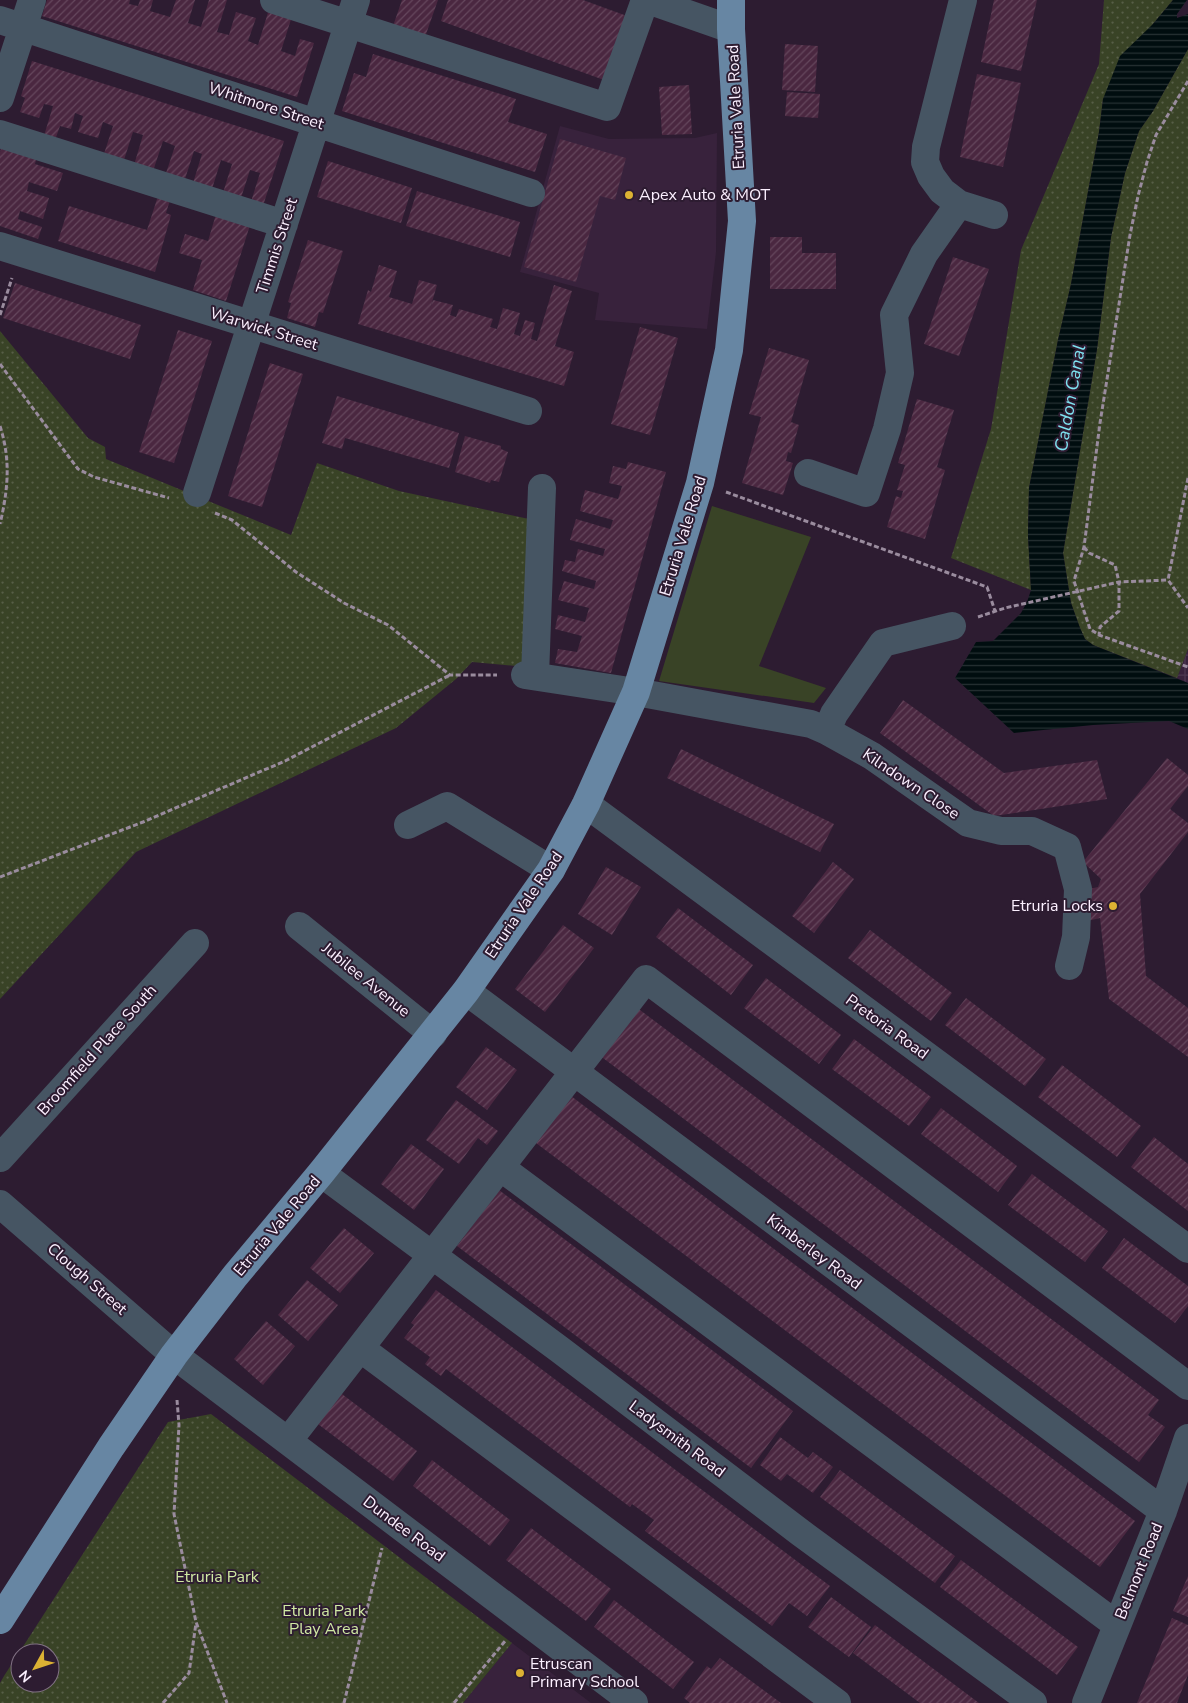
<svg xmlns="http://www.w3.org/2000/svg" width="1188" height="1703" font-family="'Nunito Sans',sans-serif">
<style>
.built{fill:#38223c}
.industrial{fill:url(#industrial-grid)}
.grass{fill:#394326}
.park{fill:url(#park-dots);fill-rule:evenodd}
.water{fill:url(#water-rules)}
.building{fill:url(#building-hatch)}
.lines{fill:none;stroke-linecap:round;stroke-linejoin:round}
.path{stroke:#9a8c9e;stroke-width:3;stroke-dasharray:5 2.5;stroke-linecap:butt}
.minor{stroke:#465563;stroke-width:28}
.major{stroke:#6786a3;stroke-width:28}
.poi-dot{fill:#dcb233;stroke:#2d1c31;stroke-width:2}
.labels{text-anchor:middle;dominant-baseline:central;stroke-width:4;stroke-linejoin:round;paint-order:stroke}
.street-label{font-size:16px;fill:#fcf0ff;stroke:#2d1c31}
.poi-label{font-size:16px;fill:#fcf0ff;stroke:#2d1c31;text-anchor:start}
.park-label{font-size:16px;fill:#d0e9a3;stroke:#2d1c31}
.water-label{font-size:18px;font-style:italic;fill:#7fe3f1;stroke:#2d1c31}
</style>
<defs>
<pattern id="industrial-grid" width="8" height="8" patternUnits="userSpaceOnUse" patternTransform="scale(1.25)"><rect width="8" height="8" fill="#38223c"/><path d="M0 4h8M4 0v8" fill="none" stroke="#4c3850"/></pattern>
<pattern id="park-dots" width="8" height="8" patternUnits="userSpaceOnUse" patternTransform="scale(1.25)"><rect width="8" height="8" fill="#394326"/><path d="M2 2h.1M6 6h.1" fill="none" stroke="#575e47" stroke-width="1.8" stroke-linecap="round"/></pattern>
<pattern id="water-rules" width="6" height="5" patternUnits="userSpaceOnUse" patternTransform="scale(1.25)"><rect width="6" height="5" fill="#000d0f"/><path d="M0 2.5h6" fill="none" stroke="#263133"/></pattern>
<pattern id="building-hatch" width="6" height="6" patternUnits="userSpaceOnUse" patternTransform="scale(1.25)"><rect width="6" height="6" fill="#4a2740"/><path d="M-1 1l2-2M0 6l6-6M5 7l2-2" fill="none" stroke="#65475d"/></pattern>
</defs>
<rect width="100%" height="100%" fill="#2d1c31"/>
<path class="built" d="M 560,126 L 609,139 L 695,138 L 717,133 L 716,252 L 707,329 L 595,320 L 599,293 L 520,272 Z
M 512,1643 L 591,1703 L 463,1703 Z"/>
<path class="industrial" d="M 1188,649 L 1188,683 L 1177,678 Z"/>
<path class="grass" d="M 712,506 L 811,537 L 759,666 L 826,688 L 814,703 L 659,681 Z"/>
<path class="park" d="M 1104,0 L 1173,0 L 1153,24 L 1103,99 L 1099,132 L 1071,284 L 1058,340 L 1029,488 L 1028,535 L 1031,590 L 951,558 L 991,429 L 1021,250 L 1099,64 Z
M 1188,49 L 1188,649 L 1177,678 L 1093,645 L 1085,639 L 1080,628 L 1071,603 L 1063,553 L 1097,349 L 1111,237 L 1125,173 L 1139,131 L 1153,111 Z
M 0,331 L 88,438 L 105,447 L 106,459 L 291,535 L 317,463 L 399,491 L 529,519 L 528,667 L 472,662 L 456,679 L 396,728 L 136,852 L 0,999 Z
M 211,1414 L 512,1643 L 463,1703 L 0,1703 L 0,1683 L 4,1676 L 168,1422 ZM 20,1653 L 50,1653 L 50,1683 L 20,1683 Z"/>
<path class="water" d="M 1173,0 L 1187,0 L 1177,14 L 1177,18 L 1188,14 L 1188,49 L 1153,111 L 1139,131 L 1125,173 L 1111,237 L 1097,349 L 1063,553 L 1071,603 L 1080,628 L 1085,639 L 1093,645 L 1188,683 L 1188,729 L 1169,721 L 1093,725 L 1014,733 L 955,678 L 976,642 L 993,641 L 1021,613 L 1027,602 L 1031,590 L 1028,535 L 1029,488 L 1058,340 L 1071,284 L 1099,132 L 1103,99 L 1120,56 L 1153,24 Z"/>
<path class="building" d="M 47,0 L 130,0 L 129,4 L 138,6 L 140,0 L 153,0 L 150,11 L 170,17 L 176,0 L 195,0 L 188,23 L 201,27 L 209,0 L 227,0 L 217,32 L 229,35 L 236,12 L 256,18 L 248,41 L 258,45 L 270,6 L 293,13 L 281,51 L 295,56 L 300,39 L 314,43 L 297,97 L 42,16 Z
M 402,0 L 438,0 L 425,37 L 393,26 Z
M 448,0 L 583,0 L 627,16 L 604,80 L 441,21 Z
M 994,0 L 1037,0 L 1021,71 L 981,62 Z
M 785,44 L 818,46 L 815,92 L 782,90 Z
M 373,54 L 516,99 L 508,122 L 547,134 L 535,172 L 342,111 L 354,73 L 366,77 Z
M 32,61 L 284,141 L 260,215 L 248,211 L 260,173 L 250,170 L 240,201 L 222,196 L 232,164 L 221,160 L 212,189 L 193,183 L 202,154 L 194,151 L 185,179 L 166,173 L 175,146 L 163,141 L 153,171 L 134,165 L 143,135 L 133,132 L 123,163 L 103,157 L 113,126 L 103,122 L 98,138 L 78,132 L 83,116 L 75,113 L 71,129 L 60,126 L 54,143 L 43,139 L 53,106 L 44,104 L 39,118 L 20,112 L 25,98 L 21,96 Z
M 977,74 L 1021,83 L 1003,167 L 960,157 Z
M 689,85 L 692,134 L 662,135 L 659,87 Z
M 787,92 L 820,94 L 818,118 L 785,116 Z
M 560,139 L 626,158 L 615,200 L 600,196 L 576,282 L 524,267 Z
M 2,145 L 37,156 L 35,164 L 63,173 L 57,191 L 29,182 L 27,191 L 49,198 L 43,219 L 20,211 L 18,219 L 42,227 L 38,239 L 0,226 L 0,152 Z
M 328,161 L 412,188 L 401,223 L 317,197 Z
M 417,191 L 520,222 L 510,257 L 406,226 Z
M 158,196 L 170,200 L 166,213 L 171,215 L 155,272 L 58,241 L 69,206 L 147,230 Z
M 217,211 L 251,222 L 226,301 L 193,290 L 202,260 L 179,253 L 185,234 L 208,241 Z
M 770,237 L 802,237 L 802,253 L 836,253 L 836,289 L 770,289 Z
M 308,240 L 343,251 L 323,313 L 319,312 L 315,327 L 287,318 L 291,303 L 288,302 Z
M 953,257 L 989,269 L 959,356 L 924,344 Z
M 379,265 L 397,271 L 389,297 L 412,304 L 419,280 L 437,285 L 430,309 L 433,300 L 453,305 L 450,315 L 456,317 L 459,309 L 493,319 L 490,327 L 497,329 L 503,308 L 520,313 L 514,334 L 520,336 L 525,320 L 535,323 L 531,339 L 537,341 L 554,285 L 572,291 L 555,346 L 574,352 L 564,386 L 358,324 L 368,290 L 371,292 Z
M 15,283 L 141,325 L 130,359 L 3,318 Z
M 640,327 L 678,338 L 650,435 L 611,424 Z
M 178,330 L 212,341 L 174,463 L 139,452 Z
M 769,348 L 809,360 L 791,422 L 799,425 L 791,453 L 788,452 L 786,461 L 793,463 L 783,495 L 742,483 L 761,417 L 749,414 Z
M 270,363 L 303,374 L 262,507 L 228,496 Z
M 337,396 L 459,433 L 449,468 L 345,438 L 342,449 L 322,443 Z
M 917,399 L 954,410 L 937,467 L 945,470 L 925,539 L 887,527 L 896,496 L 901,498 L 903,491 L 897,490 L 905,465 L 898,463 Z
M 465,436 L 501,446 L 501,449 L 508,452 L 499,482 L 491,480 L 490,483 L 455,472 Z
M 628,462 L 666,472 L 611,673 L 555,663 L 558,649 L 577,652 L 582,636 L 555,629 L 558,615 L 585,622 L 589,608 L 558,600 L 564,581 L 594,589 L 596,581 L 562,571 L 565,560 L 575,562 L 578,549 L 603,556 L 605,549 L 570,540 L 576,519 L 610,529 L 613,520 L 580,511 L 585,490 L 618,499 L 622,486 L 609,483 L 613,466 L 626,469 Z
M 903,700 L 1004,773 L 1097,760 L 1107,799 L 994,816 L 880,733 Z
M 681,749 L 834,824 L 820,852 L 667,778 Z
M 1167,758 L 1188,775 L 1188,786 L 1170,809 L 1188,823 L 1188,832 L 1140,894 L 1146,976 L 1188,1008 L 1188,1057 L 1109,999 L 1100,918 L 1087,921 L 1085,890 L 1098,887 L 1101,879 L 1083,862 Z
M 833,862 L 854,879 L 814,933 L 792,916 Z
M 606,867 L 641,887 L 612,935 L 578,914 Z
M 678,908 L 753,965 L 731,995 L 656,937 Z
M 563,925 L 594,948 L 545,1012 L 515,989 Z
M 870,930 L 952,993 L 931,1021 L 848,958 Z
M 766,978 L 841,1035 L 819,1064 L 744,1008 Z
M 966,998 L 1046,1059 L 1025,1086 L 945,1025 Z
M 632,1004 L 1159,1400 L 1148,1415 L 1165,1427 L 1139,1462 L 595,1052 Z
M 854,1039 L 931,1097 L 909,1126 L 832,1069 Z
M 486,1047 L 517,1070 L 487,1110 L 456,1087 Z
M 1062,1065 L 1141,1126 L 1117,1157 L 1038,1097 Z
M 571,1096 L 1135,1521 L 1100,1567 L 536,1143 Z
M 456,1100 L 498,1131 L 487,1145 L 478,1138 L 459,1164 L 426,1140 Z
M 941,1108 L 1017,1166 L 998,1192 L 921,1134 Z
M 1154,1137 L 1188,1164 L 1188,1211 L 1131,1167 Z
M 411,1144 L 444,1169 L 414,1210 L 381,1184 Z
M 1032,1174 L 1108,1231 L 1085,1262 L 1008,1205 Z
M 499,1190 L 793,1411 L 751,1468 L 457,1246 Z
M 344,1228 L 374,1253 L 340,1293 L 310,1268 Z
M 1124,1238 L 1188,1286 L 1188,1306 L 1175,1323 L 1102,1268 Z
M 307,1280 L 338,1305 L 308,1341 L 278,1315 Z
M 436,1290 L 830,1586 L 807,1616 L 789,1603 L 772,1626 L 645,1531 L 654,1520 L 632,1504 L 630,1507 L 446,1369 L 441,1376 L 425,1364 L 430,1357 L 404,1338 L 414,1325 L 411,1323 Z
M 266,1321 L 295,1346 L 263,1385 L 234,1359 Z
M 338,1391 L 417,1451 L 393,1481 L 314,1421 Z
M 780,1437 L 808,1458 L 813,1452 L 833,1467 L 813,1493 L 787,1474 L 781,1481 L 760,1465 Z
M 432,1460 L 510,1520 L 490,1546 L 413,1486 Z
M 840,1470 L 955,1556 L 935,1583 L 820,1497 Z
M 531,1528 L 611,1589 L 586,1621 L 506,1560 Z
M 961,1560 L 1078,1647 L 1057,1675 L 940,1587 Z
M 1188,1576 L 1188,1617 L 1173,1611 Z
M 831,1597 L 871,1627 L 849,1657 L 808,1627 Z
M 614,1600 L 694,1662 L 673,1689 L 594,1627 Z
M 1172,1618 L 1188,1625 L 1188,1675 L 1180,1695 L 1177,1703 L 1137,1703 Z
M 875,1625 L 979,1703 L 920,1703 L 853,1653 Z
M 720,1658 L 781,1703 L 690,1703 L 684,1698 L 707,1666 L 711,1669 Z"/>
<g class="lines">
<path class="path" d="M 1188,81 L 1156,135 L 1147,162 L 1138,196 L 1130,235 L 1100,423 L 1084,547 L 1074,581 L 1090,629 L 1099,635 L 1188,667
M 0,315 L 12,278
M 0,364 L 78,469 L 94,477 L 169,498
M 0,426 C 11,460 8,490 0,524
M 1188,478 L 1168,580 L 1188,608
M 726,492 L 987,587 L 995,611
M 215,513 L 232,520 L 296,572 L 344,603 L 388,625 L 450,675 L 497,675
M 1084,547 L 1089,553 L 1115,565 L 1119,582 L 1119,611 L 1100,627 L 1099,635
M 978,617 L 1005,608 L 1119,582 L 1168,580
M 0,877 L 143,822 L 285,761 L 450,675
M 177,1400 L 179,1425 L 174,1514 L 196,1622 L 227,1703
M 163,1703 L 189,1673 L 196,1623
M 344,1703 L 382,1548
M 454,1703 L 506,1640"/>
<path class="minor" d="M 274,0 L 607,107 L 645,0
M 648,0 L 731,29
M 963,0 L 926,147 L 925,162 L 931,176 L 942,191 L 959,204 L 994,215
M 0,20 L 531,193
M 0,98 L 32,0
M 0,134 L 284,224
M 0,246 L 528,411
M 808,473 L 866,493 L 887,429 L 900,373 L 894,315 L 924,254 L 959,204
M 197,493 L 356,0
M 525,675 L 636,692 L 811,724 L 827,731 L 872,756 L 968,823 L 1001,831 L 1032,831 L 1067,847 L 1078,889 L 1076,937 L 1069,966
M 535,676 L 542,488
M 827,731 L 834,714 L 883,643 L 952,626
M 586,804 L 1188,1249
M 408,825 L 447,806 L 551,870
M 299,926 L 433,1034
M 466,991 L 1163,1511
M 0,1158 L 195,943
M 500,1167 L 1117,1625
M 321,1173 L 559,1349 L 801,1533 L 1033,1703
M 0,1204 L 174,1355 L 634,1703
M 360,1348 L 837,1703
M 288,1441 L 646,979 L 1188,1386
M 1086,1703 L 1163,1511 L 1188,1438"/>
<path class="major" d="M 0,1620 L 111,1447 L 174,1355 L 235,1276 L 321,1173 L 466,991 L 551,870 L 586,804 L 636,692 L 700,483 L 729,350 L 742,221 L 731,29 L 731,0"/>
</g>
<g class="poi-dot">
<circle cx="629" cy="195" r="5"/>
<circle cx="1113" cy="906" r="5"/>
<circle cx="520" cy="1673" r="5"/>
</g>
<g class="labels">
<g class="street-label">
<text transform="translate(266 106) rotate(18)">Whitmore Street</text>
<text transform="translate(736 107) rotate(-93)">Etruria Vale Road</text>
<text transform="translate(277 246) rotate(-72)">Timmis Street</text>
<text transform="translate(264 329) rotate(17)">Warwick Street</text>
<text transform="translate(683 536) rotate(-73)">Etruria Vale Road</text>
<text transform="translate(911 784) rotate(34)">Kilndown Close</text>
<text transform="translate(524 905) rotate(-56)">Etruria Vale Road</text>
<text transform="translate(366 980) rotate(39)">Jubilee Avenue</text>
<text transform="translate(887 1027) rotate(36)">Pretoria Road</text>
<text transform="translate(97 1050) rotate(-48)">Broomfield Place South</text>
<text transform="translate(277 1226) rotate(-50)">Etruria Vale Road</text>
<text transform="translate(814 1252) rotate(37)">Kimberley Road</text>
<text transform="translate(87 1279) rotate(41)">Clough Street</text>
<text transform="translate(677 1439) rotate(37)">Ladysmith Road</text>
<text transform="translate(404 1529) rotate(37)">Dundee Road</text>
<text transform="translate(1139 1571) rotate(-68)">Belmont Road</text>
</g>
<g class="poi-label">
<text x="639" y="195">Apex Auto &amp; MOT</text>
<text x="1103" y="906" text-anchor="end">Etruria Locks</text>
<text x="530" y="1664">Etruscan<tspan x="530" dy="18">Primary School</tspan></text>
</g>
<g class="park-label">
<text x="217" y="1577">Etruria Park</text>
<text x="324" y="1611">Etruria Park<tspan x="324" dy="18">Play Area</tspan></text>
</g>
<g class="water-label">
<text transform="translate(1070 398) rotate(-80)">Caldon Canal</text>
</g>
</g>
<g transform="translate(35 1668) rotate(230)"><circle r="24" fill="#2d1c31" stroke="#807183"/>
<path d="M0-4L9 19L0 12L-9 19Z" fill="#dcb233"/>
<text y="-8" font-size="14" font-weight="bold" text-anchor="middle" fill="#fcf0ff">N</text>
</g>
</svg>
